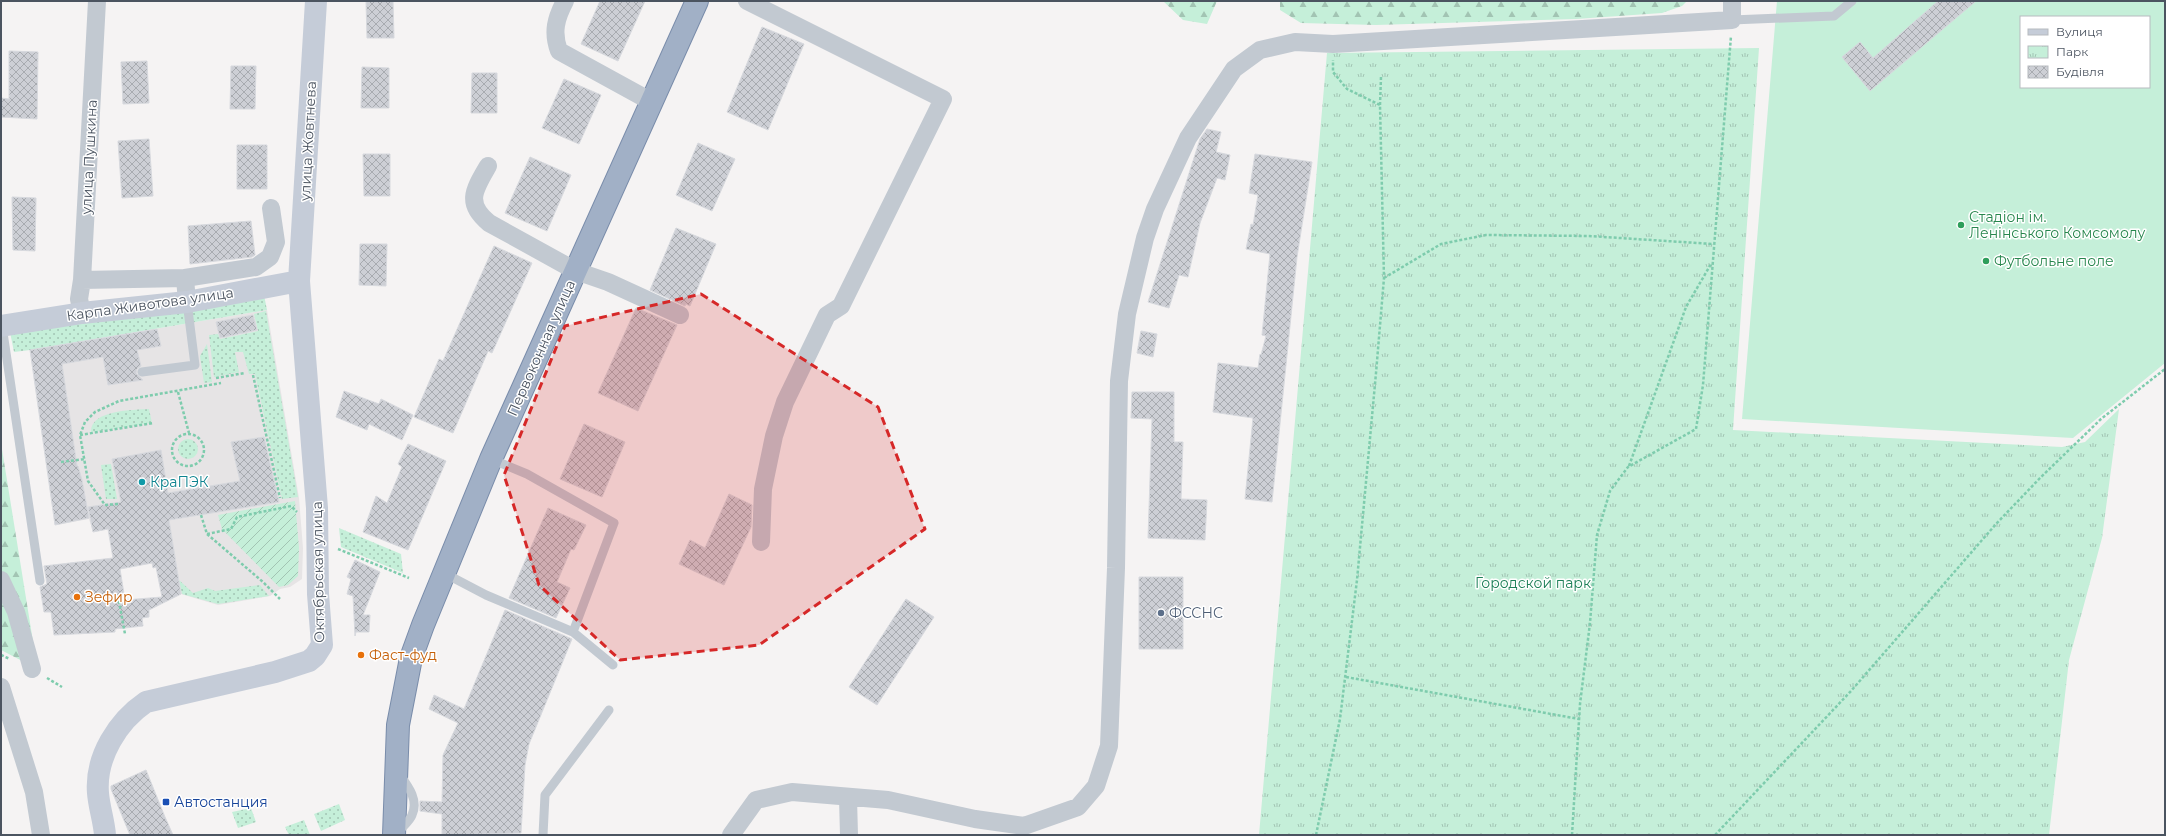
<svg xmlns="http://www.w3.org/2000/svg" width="2166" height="836" font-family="Montserrat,sans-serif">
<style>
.education{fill:#e6e4e5}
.grass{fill:url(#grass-dots)}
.forest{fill:url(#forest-firs)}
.park{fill:url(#park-tufts)}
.garden{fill:url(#garden-furrows)}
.pitch{fill:#c5efd9;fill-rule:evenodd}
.building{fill:url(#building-cross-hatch);stroke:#d7d9de;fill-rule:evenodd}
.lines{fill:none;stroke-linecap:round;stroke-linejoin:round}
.trunk-casing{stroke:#798caa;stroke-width:24}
.path{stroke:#7eccad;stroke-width:2.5;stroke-dasharray:3 2;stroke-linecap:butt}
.service{stroke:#c2c9d1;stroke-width:9}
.minor{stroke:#c2c9d1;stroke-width:18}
.secondary{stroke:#c5ccd8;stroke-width:22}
.trunk{stroke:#a1b0c6;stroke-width:22}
.marked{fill:#d62828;fill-opacity:0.2;stroke:#d62828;stroke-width:3;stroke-dasharray:8 5;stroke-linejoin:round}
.leisure-dot{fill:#2e9e5b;stroke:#fff;stroke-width:1.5}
.culture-dot{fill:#0f9aa8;stroke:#fff;stroke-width:1.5}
.food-dot{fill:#e8710a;stroke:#fff;stroke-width:1.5}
.service-dot{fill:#5c6f8a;stroke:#fff;stroke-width:1.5}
.transit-dot{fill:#1a4fb4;stroke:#fff;stroke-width:1.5}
.labels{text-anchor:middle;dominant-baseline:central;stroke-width:3;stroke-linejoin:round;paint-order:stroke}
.street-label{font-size:14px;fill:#4b5460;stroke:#fff}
.leisure-label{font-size:14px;fill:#27864d;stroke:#fff;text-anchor:start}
.culture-label{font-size:14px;fill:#0d838f;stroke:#fff;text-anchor:start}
.park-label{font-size:14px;fill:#1d8058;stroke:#fff}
.food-label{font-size:14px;fill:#c56008;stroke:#fff;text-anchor:start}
.service-label{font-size:14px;fill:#4e5e75;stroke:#fff;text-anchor:start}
.transit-label{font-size:14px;fill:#164399;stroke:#fff;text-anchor:start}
</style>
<defs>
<pattern id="grass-dots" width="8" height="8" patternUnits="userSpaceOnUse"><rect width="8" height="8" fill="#c5efd9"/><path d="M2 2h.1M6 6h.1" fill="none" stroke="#a2c4b3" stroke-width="1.8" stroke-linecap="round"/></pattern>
<pattern id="forest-firs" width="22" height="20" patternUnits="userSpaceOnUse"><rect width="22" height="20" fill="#c5efd9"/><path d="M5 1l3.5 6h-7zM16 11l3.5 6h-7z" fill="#a2c4b3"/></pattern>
<pattern id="park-tufts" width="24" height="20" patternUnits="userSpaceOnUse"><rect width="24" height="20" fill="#c5efd9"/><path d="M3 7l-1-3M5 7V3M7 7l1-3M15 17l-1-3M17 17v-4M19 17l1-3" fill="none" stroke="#a2c4b3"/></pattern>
<pattern id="garden-furrows" width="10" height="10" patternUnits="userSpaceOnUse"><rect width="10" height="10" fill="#c5efd9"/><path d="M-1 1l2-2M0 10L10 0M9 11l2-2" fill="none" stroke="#a2c4b3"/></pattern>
<pattern id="building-cross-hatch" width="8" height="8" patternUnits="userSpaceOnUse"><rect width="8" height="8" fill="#cdcfd5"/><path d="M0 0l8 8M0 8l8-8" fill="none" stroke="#a8abb0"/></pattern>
</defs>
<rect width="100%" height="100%" fill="#f5f3f3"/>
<path class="education" d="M 267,310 L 299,498 L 303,548 L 302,579 L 290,587 L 280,589 L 270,596 L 218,605 L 181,594 L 172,541 L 109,529 L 93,532 L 89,519 L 55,525 L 30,350 Z"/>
<path class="grass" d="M 264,295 L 267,310 L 30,350 L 14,352 L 10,332 Z
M 266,311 L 298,497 L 282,499 L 255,374 L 249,374 L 243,352 L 235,352 L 239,372 L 214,377 L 209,335 L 218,334 L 220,339 L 258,331 L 254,314 Z
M 207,344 L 212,382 L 204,383 L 200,356 Z
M 149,409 L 152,423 L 91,432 C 90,410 133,410 149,409 Z
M178 449a10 10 0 1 1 20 0a10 10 0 1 1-20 0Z
M 111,464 L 117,499 L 106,499 L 101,465 Z
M 339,528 L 401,554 L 403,573 L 341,547 Z
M 179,580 L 193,593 L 208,588 L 215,591 L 260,585 L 269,596 L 218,604 L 182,594 Z
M 339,804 L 345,820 L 321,831 L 314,814 Z
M 251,808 L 256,822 L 238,828 L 232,812 Z
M 304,820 L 310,835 L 289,835 L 285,827 Z"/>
<path class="forest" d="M 1163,1 L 1217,1 L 1207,24 L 1183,20 Z
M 1280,1 L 1687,1 L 1682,6 L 1662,13 L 1576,19 L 1376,25 L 1301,23 L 1280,10 Z
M 1,443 L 36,660 L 1,570 Z
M 1,589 L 28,664 L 1,650 Z"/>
<path class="park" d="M 1759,48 L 1733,430 L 2062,447 L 2085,442 L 2119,409 L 2102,538 L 2069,660 L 2049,835 L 1259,835 L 1327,53 Z"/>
<path class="garden" d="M 295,501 L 299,548 L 298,576 L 288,585 L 279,587 L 222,529 L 218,515 Z"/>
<path class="pitch" d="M 1777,1 L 2165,1 L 2165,363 L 2073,438 L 1742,419 ZM 2021,17 L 2149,17 L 2149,87 L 2021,87 Z"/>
<path class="building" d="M 366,1 L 393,1 L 394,38 L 367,38 Z
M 600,1 L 645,1 L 618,61 L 581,44 Z
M 1938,1 L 1976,1 L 1870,91 L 1842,57 L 1860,42 L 1873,58 Z
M 762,27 L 804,44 L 768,130 L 727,112 Z
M 9,51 L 38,52 L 37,119 L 1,117 L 1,98 L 9,99 Z
M 147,61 L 149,103 L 123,104 L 121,62 Z
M 231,66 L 256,66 L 255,109 L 230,109 Z
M 362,67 L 389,68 L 389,108 L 361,108 Z
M 472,73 L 497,73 L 497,113 L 471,113 Z
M 564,79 L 601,95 L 579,144 L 542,128 Z
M 1207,129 L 1221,132 L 1216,152 L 1230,155 L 1225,180 L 1217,178 L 1200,223 L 1188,277 L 1179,275 L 1169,308 L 1148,302 L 1200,139 Z
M 149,139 L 153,196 L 122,198 L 118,141 Z
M 698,143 L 735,159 L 712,211 L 676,195 Z
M 237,145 L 267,145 L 267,189 L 237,189 Z
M 363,154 L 390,154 L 390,196 L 364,196 Z
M 1255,154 L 1312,162 L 1297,257 L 1272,502 L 1245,499 L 1253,418 L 1213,412 L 1218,363 L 1258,368 L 1260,354 L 1261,355 L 1266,336 L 1262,335 L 1270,254 L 1246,249 L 1251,224 L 1253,225 L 1258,195 L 1249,193 Z
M 530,157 L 571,175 L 547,231 L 505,213 Z
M 12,197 L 36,198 L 35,251 L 13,250 Z
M 251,221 L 255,255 L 252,257 L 190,264 L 188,226 Z
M 676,228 L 716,244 L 690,306 L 686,304 L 685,306 L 650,290 Z
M 360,244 L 387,244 L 386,286 L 359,285 Z
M 494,246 L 532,263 L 492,353 L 488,351 L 453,433 L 414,417 L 439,359 L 443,361 Z
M 636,308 L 677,325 L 638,411 L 598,393 Z
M 253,315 L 257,330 L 220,338 L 216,322 Z
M 157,329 L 161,346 L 137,350 L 141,366 L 137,369 L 136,373 L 143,380 L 108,385 L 103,357 L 62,364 L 77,466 L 78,466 L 82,480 L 89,518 L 55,525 L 30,350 Z
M 1141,331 L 1157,334 L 1153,357 L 1137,353 Z
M 344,391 L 379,404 L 381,399 L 413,415 L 402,440 L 369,424 L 367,430 L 336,417 Z
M 1132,392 L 1174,392 L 1174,442 L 1183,442 L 1181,499 L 1207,500 L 1205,540 L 1148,538 L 1152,419 L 1131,418 Z
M 584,424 L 625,442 L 602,497 L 560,479 Z
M 264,437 L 279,502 L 169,520 L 181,594 L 149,610 L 149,617 L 142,618 L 143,626 L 115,629 L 115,632 L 54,635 L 51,612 L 44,612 L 40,587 L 47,584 L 44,566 L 113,558 L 108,529 L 93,532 L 88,507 L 121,502 L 112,459 L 161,450 L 168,493 L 240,481 L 231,442 ZM 152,563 L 153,568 L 156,567 L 162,597 L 125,600 L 120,569 Z
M 408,444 L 446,461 L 408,550 L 363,532 L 376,496 L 387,503 L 402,467 L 398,464 Z
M 729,494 L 752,505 L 751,527 L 724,585 L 679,564 L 690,540 L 705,548 Z
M 548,508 L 586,525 L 574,550 L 571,549 L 557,582 L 570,588 L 556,618 L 509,598 Z
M 355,560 L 380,572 L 363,615 L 370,615 L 369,632 L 356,632 L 355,636 L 353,596 L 347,594 L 351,579 L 347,577 Z
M 1139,577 L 1183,577 L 1183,649 L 1139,649 Z
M 906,599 L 934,617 L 877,705 L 849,687 Z
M 505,610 L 572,639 L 529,744 L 525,765 L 521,833 L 442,835 L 442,814 L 420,811 L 420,801 L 442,802 L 443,755 L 458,723 L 429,709 L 434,695 L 464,709 Z
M 146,770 L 165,817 L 173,835 L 130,835 L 111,789 L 111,786 Z"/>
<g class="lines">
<defs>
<path id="trunk" d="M 394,835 L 398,725 L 411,658 L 423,625 L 491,459 L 697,1"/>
</defs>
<use href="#trunk" class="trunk-casing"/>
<path class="path" d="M 1380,105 L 1381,77
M 1384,278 L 1441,244 L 1486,235 L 1589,236 L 1713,244
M 253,375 L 280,498
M 216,378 L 245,373
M 178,392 L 189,433
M172 450a16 16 0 1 1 32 0a16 16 0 1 1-32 0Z
M 80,435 L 153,423
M 61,462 L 85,459
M 1629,466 L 1686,307 L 1711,264
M 118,504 L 105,505 L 88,481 L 80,435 L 85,422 L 95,412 L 119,401 L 221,383
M 201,515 L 207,534 L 263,582 L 280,599
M 207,534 L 231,529 L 237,517 L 291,506 L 297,512
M 338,549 L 409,578
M 118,596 L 125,634
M 1,655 L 10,659
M 1346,677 L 1579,719
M 47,678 L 62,687
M 1316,835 L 1340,719 L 1357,580 L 1376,373 L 1384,278 L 1380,105 L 1347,89 L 1333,72 L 1333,60
M 1572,835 L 1580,704 L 1590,623 L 1597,535 L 1610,491 L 1628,467 L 1696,429 L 1703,385 L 1731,36
M 1715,835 L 1851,691 L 1996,524 L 2040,478 L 2101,419 L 2165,369"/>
<path class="service" d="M 1732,20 L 1834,16 L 1852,1
M 2,326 L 40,581
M 142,372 L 195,365 L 187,302
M 491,459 L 527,474 L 614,523 L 573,632
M 444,573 L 486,595 L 573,632 L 613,665
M 398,832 C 402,827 410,821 412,815 C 419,800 408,786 400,775
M 543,835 L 545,795 L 609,710"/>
<path class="minor" d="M 565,1 C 556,18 552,32 559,51 L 652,102
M 747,1 L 943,99 L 841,306 L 827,315 L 785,402 L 774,436 L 763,489 L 761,542
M 488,166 C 474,190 465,203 489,223 L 576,271 L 608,282 L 680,315
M 82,280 L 185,278
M 187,302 L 185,278 L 256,267 L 270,257 L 276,242 L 271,208
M 82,313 L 79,299 L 82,280 L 97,1
M 1,580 L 16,612 L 32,669
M 1,687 L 34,792 L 41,835
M 848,798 L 849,835
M 731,835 L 756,800 L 792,792 L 888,800 L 975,819 L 1024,826 L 1078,807 L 1096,786 L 1109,746 L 1116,568 L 1119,381 L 1127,314 L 1145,238 L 1155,209 L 1188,138 L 1234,69 L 1260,50 L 1295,42 L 1333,44 L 1732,20 L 1732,1"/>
<path class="secondary" d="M 1,326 L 82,313 L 187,302 L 299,281
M 105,835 C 104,821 99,807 98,793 C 95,757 118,721 146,702 L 275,672 L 309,661 L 315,656 L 322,645 L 318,594 L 317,508 L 299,281 L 316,1"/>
<use href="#trunk" class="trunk"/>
</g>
<path class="marked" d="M 701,294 L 878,407 L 925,529 L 759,645 L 620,660 L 539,585 L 504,475 L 565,326 Z"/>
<g class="leisure-dot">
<circle cx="1961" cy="225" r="4"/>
<circle cx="1986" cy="261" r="4"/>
</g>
<circle class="culture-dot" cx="142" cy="482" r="4"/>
<g class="food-dot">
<circle cx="77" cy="597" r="4"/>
<circle cx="361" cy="655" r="4"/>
</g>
<circle class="service-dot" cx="1161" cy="613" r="4"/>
<rect class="transit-dot" x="162" y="798" width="8" height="8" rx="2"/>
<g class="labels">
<g class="street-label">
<text transform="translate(308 141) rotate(-87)">улица Жовтнева</text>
<text transform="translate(89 157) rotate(-87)">улица Пушкина</text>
<text transform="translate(150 304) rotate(-8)">Карпа Животова улица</text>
<text transform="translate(541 348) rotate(-66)">Первоконная улица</text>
<text transform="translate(318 572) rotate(-91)">Октябрьская улица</text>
</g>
<g class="leisure-label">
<text x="1969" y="217">Стадіон ім.<tspan x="1969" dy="16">Ленінського Комсомолу</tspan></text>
<text x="1994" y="261">Футбольне поле</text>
</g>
<g class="culture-label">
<text x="150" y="482">КраПЭК</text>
</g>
<g class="park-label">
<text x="1533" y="583">Городской парк</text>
</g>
<g class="food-label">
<text x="85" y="597">Зефир</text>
<text x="369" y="655">Фаст-фуд</text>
</g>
<g class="service-label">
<text x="1169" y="613">ФССНС</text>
</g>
<g class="transit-label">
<text x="174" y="802">Автостанция</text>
</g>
</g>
<rect width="2166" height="836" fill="none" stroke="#4b5460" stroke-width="4"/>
<rect x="2020" y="16" width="130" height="72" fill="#ffffff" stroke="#b7bbbf"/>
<rect x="2028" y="29" width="20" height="6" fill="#c5ccd8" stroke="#b7bbbf"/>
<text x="2056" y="36" font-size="12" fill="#4b5460">Вулиця</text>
<rect x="2028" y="46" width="20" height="12" fill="url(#park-tufts)" stroke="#b7bbbf"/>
<text x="2056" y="56" font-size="12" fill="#4b5460">Парк</text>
<rect x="2028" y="66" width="20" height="12" fill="url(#building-cross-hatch)" stroke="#b7bbbf"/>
<text x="2056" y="76" font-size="12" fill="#4b5460">Будівля</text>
</svg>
